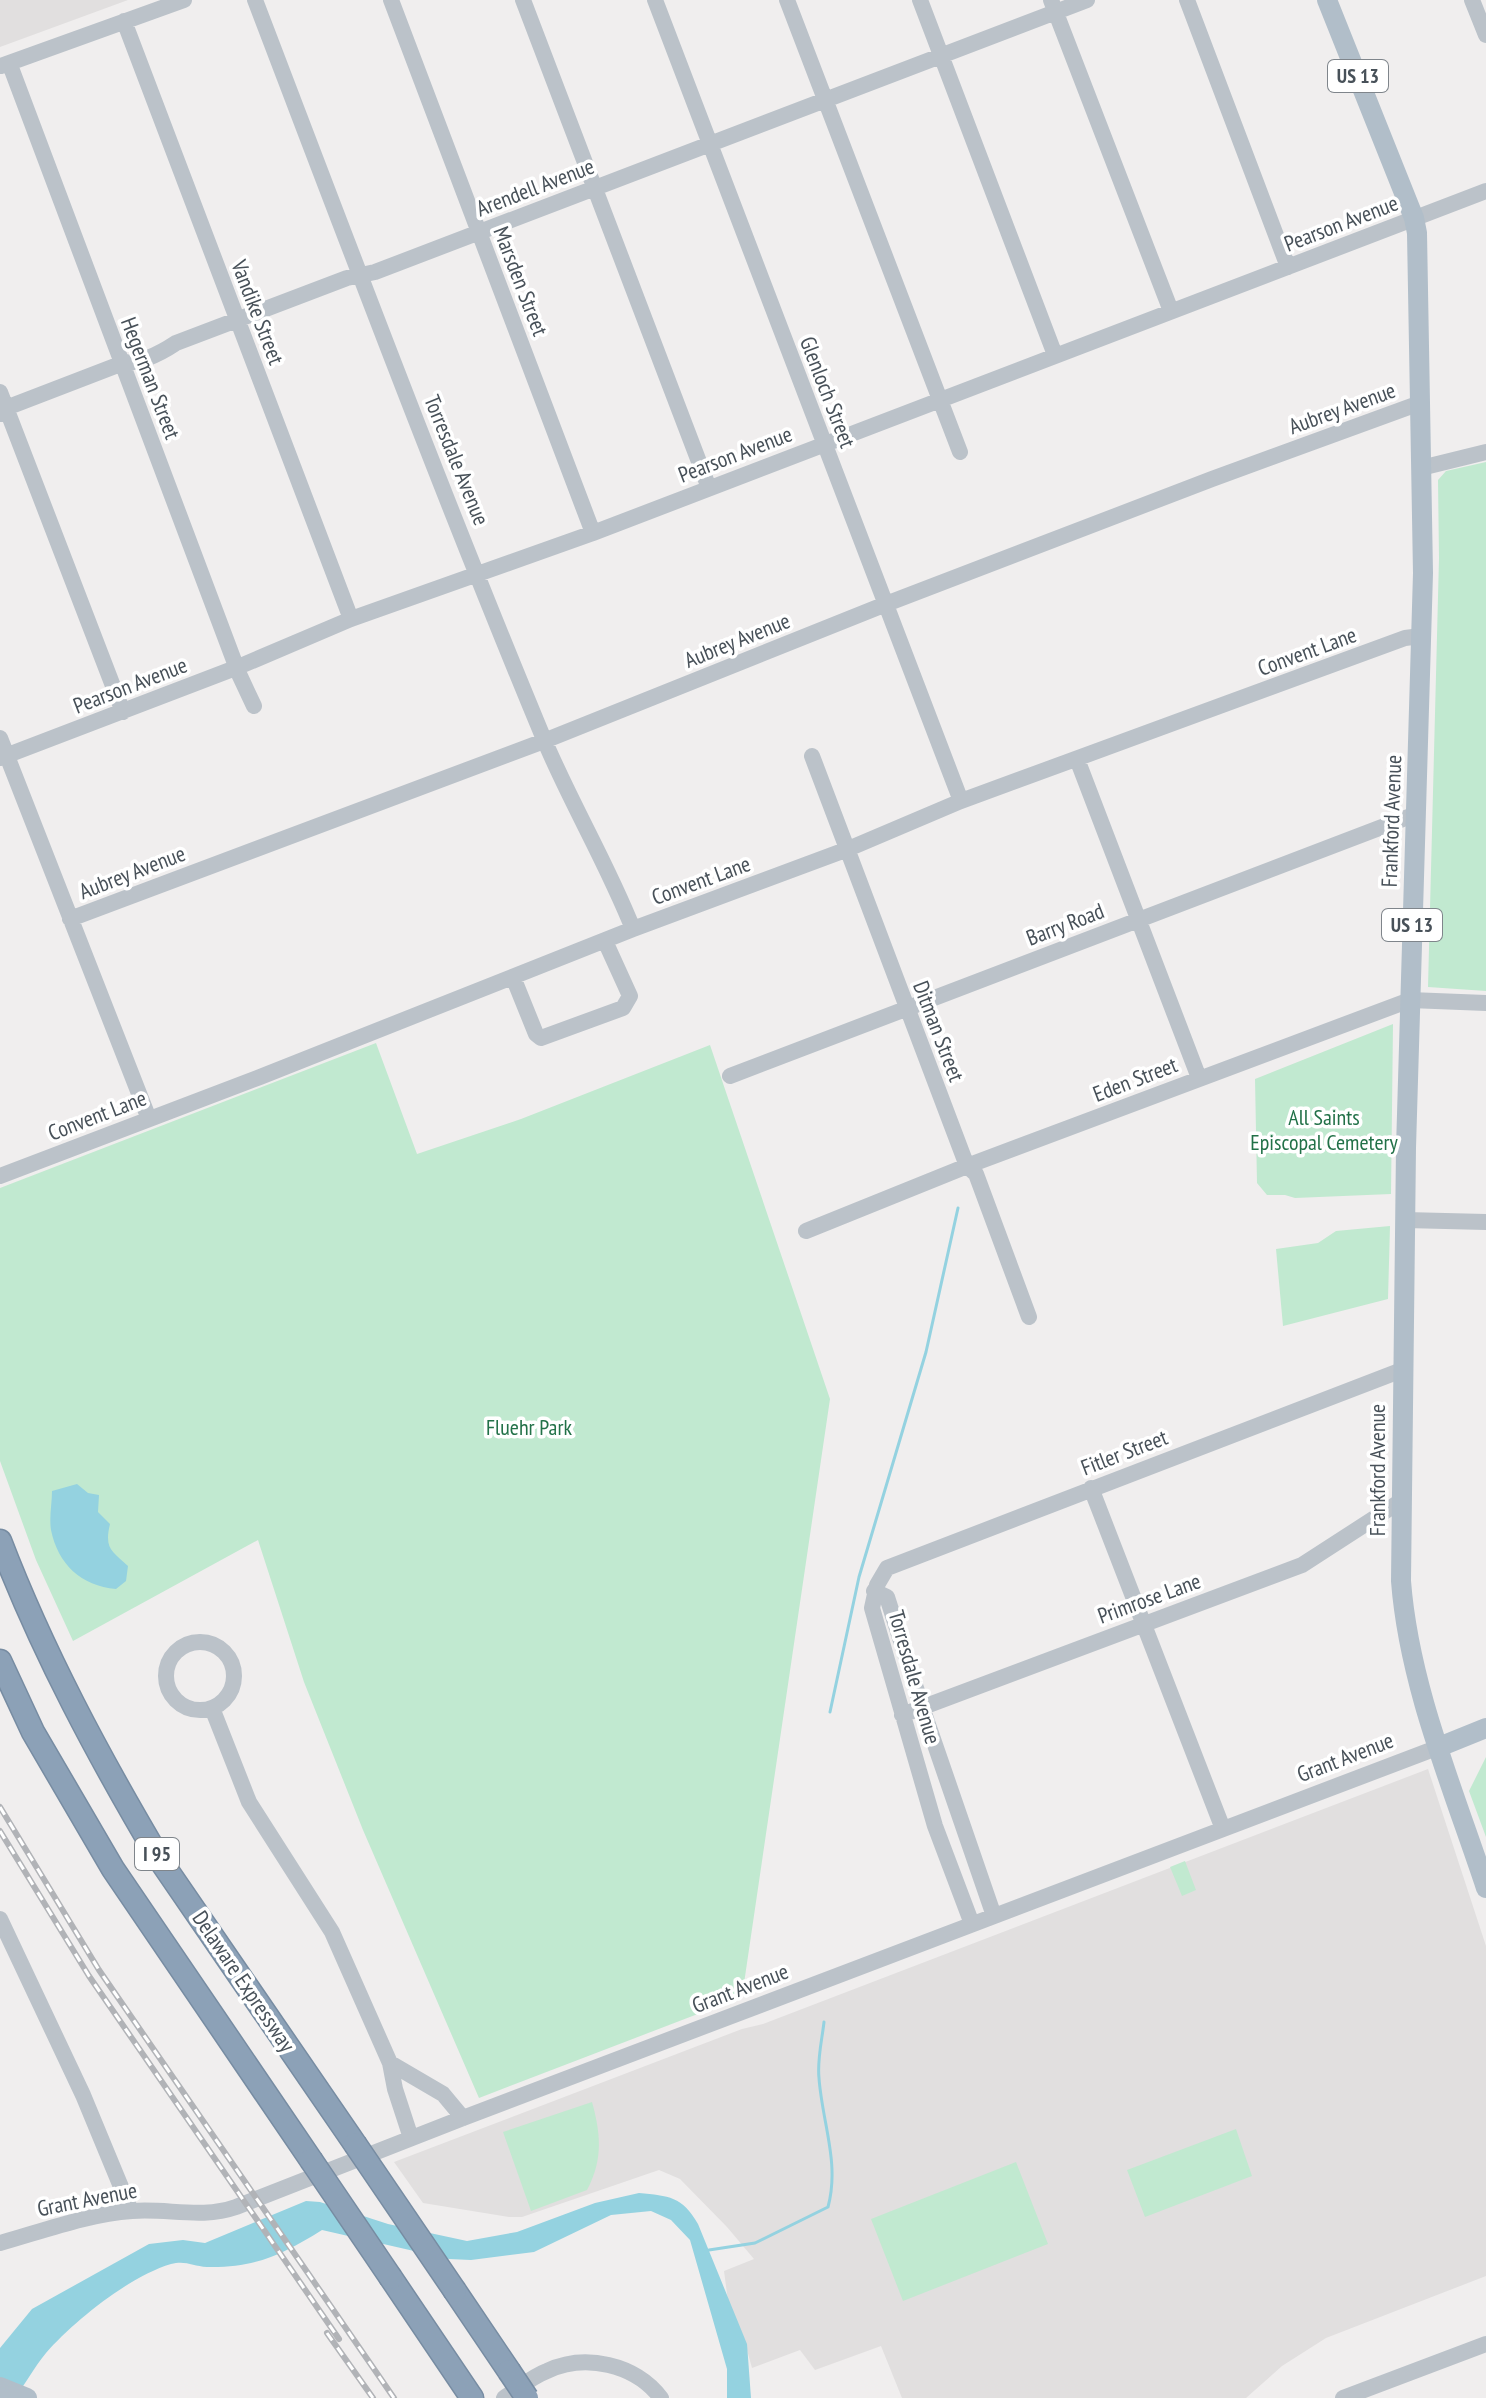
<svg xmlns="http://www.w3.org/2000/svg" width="1486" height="2398" font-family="'PT Sans Narrow',sans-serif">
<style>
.education{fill:#e1dfdf}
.green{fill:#c1e9d0}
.water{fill:#94d2e0}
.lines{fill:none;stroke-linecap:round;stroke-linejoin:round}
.stream{stroke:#94d2e0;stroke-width:3}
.highway-casing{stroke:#778ca2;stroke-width:25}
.minor{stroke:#bbc2c9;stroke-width:16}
.major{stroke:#b1bec9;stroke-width:20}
.highway{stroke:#8ca1b7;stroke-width:22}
.rail-casing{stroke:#b1b3b7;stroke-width:6}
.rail{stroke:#fff;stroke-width:3;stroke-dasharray:9;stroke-linecap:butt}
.highway-bridge-casing{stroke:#778ca2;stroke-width:25;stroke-linecap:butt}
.highway-bridge{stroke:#8ca1b7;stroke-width:22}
.labels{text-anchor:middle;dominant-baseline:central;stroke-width:7;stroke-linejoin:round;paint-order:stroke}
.shield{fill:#fff;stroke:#7f858b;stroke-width:2}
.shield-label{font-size:20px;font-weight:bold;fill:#485159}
.street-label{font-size:22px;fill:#485159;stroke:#fff}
.park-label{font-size:22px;fill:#227148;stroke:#fff}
</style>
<rect width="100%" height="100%" fill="#f0eeee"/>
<path class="education" d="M 0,0 L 128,0 L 0,47 Z
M 1428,1769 L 1486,1946 L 1486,2276 L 1326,2338 L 1282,2366 L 1246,2398 L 902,2398 L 881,2346 L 815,2370 L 800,2350 L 752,2368 L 747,2350 L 730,2316 L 724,2271 L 754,2259 L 727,2227 L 680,2179 L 659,2170 L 522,2217 L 509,2217 L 423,2203 L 394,2162 L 742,2029 L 763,2024 Z"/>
<path class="green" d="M 1486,462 L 1486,991 L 1428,987 L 1439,558 L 1438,480 L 1446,471 Z
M 1393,1024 L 1391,1194 L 1295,1198 L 1285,1195 L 1267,1195 L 1257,1183 L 1255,1079 Z
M 376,1043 L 417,1154 L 521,1119 L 710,1045 L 830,1399 L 742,1997 L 479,2098 L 363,1830 L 304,1682 L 258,1540 L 73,1641 L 36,1560 L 0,1461 L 0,1188 Z
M 1390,1226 L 1388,1299 L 1283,1326 L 1276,1249 L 1318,1243 L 1336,1231 Z
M 1486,1757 L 1486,1837 L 1469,1791 Z
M 1185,1861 L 1196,1890 L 1182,1896 L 1170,1867 Z
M 592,2102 C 601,2134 603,2160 587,2190 L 531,2211 L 503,2132 Z
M 1236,2129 L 1252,2176 L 1145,2217 L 1127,2170 Z
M 1016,2162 L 1048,2244 L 903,2301 L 871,2219 Z"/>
<path class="water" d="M 77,1484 L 88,1493 L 99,1495 L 98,1512 L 110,1524 C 104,1549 112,1551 128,1566 L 126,1581 L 116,1589 C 81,1586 58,1564 51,1530 C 49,1518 52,1503 52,1491 Z
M 639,2193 C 669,2196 682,2196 698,2224 L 747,2344 L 751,2398 L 727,2398 L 727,2369 L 690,2240 L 671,2220 L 651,2211 L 611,2215 L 534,2252 L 471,2260 L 449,2259 L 322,2230 C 282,2255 255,2268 207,2267 C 193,2266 185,2260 171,2264 C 130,2276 74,2321 46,2353 C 34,2367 26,2384 14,2398 L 0,2398 L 0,2348 L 32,2309 L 149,2244 L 183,2240 L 205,2243 L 306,2201 L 320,2202 L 388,2224 L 467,2241 L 517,2232 L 595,2203 Z"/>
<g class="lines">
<path class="stream" d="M 830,1712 L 859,1577 L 926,1352 L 958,1208
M 709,2250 L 755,2243 L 828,2207 C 840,2163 822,2122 819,2078 C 817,2060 822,2040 824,2022"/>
<defs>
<path id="highway" d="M 0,1541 C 43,1653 99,1757 160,1860 L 355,2144
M 0,1661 L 33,1732 L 113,1869 L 311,2160
M 391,2278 L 472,2398
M 455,2291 L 509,2371"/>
</defs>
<use href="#highway" class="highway-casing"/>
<path class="minor" d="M 255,0 C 349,246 442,494 543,737 C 570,802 607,863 633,929
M 391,0 L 593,533
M 523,0 L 709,488
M 655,0 L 961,801
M 787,0 L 960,452
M 920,0 L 1055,355
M 1051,0 L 1171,311
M 1187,0 L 1288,267
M 1472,0 L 1486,35
M 124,21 L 351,619
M 10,65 L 239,674 L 254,706
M 1,66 L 184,0
M 0,392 L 123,712
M 0,414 L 6,408 L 123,363 C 141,363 161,353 176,343 L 347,278 L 375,272 L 1087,0
M 1421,468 L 1486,452
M 0,738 L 149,1119
M 812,756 L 967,1166 L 976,1174 L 1029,1317
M 0,758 L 238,667 L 351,619 L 593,533 L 1486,191
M 1077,759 L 1199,1078
M 70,919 L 544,741 L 886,604 L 1212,479 L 1420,403
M 513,977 L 536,1034 L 541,1038 L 623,1008 L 630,996 L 605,941
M 730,1076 L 1416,814
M 0,1176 L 260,1077 L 633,929 L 848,849 L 961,801 L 1405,638 L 1421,636
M 1405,1220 L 1486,1222
M 806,1231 L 967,1166 L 1410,1000 L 1486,1003
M 1091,1488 L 1223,1829
M 874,1591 L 887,1597 L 922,1707 L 994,1916
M166 1676a34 34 0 1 1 68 0a34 34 0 1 1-68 0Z
M 212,1708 L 249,1802 L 332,1932 L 390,2063 L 443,2094 L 463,2118
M 902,1715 L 1302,1565 L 1401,1501
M 0,1919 L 83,2095 L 131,2211
M 972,1924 L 935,1826 L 872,1608 L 877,1585 L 887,1568 L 1402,1370
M 390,2063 L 395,2089 L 411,2138
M 0,2243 C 43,2231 88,2214 132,2211 C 167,2208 202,2219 236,2207 L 463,2118 L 1439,1747
M 504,2398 C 518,2389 531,2377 547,2371 C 585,2353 635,2364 661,2398
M 1343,2398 L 1486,2344"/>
<path class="major" d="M 1327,0 L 1414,218 L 1417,233 L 1423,573 L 1406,1148 L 1401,1581 C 1409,1686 1453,1788 1486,1888
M 1439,1747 L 1486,1728
M 0,2387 L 27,2398"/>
<use href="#highway" class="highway"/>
<defs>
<path id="rail" d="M 0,1807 L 99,1970 L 394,2398
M 0,1831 L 89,1976 L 339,2339
M 327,2333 L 373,2398"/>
</defs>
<use href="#rail" class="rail-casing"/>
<use href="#rail" class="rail"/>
<defs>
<path id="highway-bridge" d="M 355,2144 L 455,2291
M 311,2160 L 391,2278
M 509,2371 L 527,2398"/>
</defs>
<use href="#highway-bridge" class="highway-bridge-casing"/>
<use href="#highway-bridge" class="highway-bridge"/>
</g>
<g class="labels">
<g class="shield">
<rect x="1328" y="60" width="60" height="32" rx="6"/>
<rect x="1382" y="909" width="60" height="32" rx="6"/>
<rect x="135" y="1838" width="44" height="32" rx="6"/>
</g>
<g class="shield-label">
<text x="1358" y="76">US 13</text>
<text x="1412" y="925">US 13</text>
<text x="157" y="1854">I 95</text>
</g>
<g class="street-label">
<text transform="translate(535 187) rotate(-21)">Arendell Avenue</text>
<text transform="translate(1341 223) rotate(-21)">Pearson Avenue</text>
<text transform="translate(521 281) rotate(69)">Marsden Street</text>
<text transform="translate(258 312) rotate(69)">Vandike Street</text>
<text transform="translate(151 378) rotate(69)">Hegerman Street</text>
<text transform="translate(828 392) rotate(69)">Glenloch Street</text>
<text transform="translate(1342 408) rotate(-20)">Aubrey Avenue</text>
<text transform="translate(735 454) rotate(-21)">Pearson Avenue</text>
<text transform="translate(457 460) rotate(68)">Torresdale Avenue</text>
<text transform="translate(737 640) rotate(-22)">Aubrey Avenue</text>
<text transform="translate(1307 651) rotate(-20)">Convent Lane</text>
<text transform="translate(130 685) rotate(-21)">Pearson Avenue</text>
<text transform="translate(1391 821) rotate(-88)">Frankford Avenue</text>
<text transform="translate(132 872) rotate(-21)">Aubrey Avenue</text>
<text transform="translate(701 880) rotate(-20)">Convent Lane</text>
<text transform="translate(1065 924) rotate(-21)">Barry Road</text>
<text transform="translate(939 1031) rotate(69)">Ditman Street</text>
<text transform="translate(1135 1079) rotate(-21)">Eden Street</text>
<text transform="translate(97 1115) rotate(-21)">Convent Lane</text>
<text transform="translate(1124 1452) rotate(-21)">Fitler Street</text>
<text transform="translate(1377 1470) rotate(-90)">Frankford Avenue</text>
<text transform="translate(1149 1598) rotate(-20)">Primrose Lane</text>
<text transform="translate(915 1677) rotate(74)">Torresdale Avenue</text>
<text transform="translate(1345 1757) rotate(-21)">Grant Avenue</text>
<text transform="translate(244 1981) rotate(56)">Delaware Expressway</text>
<text transform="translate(740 1988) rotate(-21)">Grant Avenue</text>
<text transform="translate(87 2199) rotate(-11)">Grant Avenue</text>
</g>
<g class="park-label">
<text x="1324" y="1117">All Saints<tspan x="1324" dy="25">Episcopal Cemetery</tspan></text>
<text x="529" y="1427">Fluehr Park</text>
</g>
</g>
</svg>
